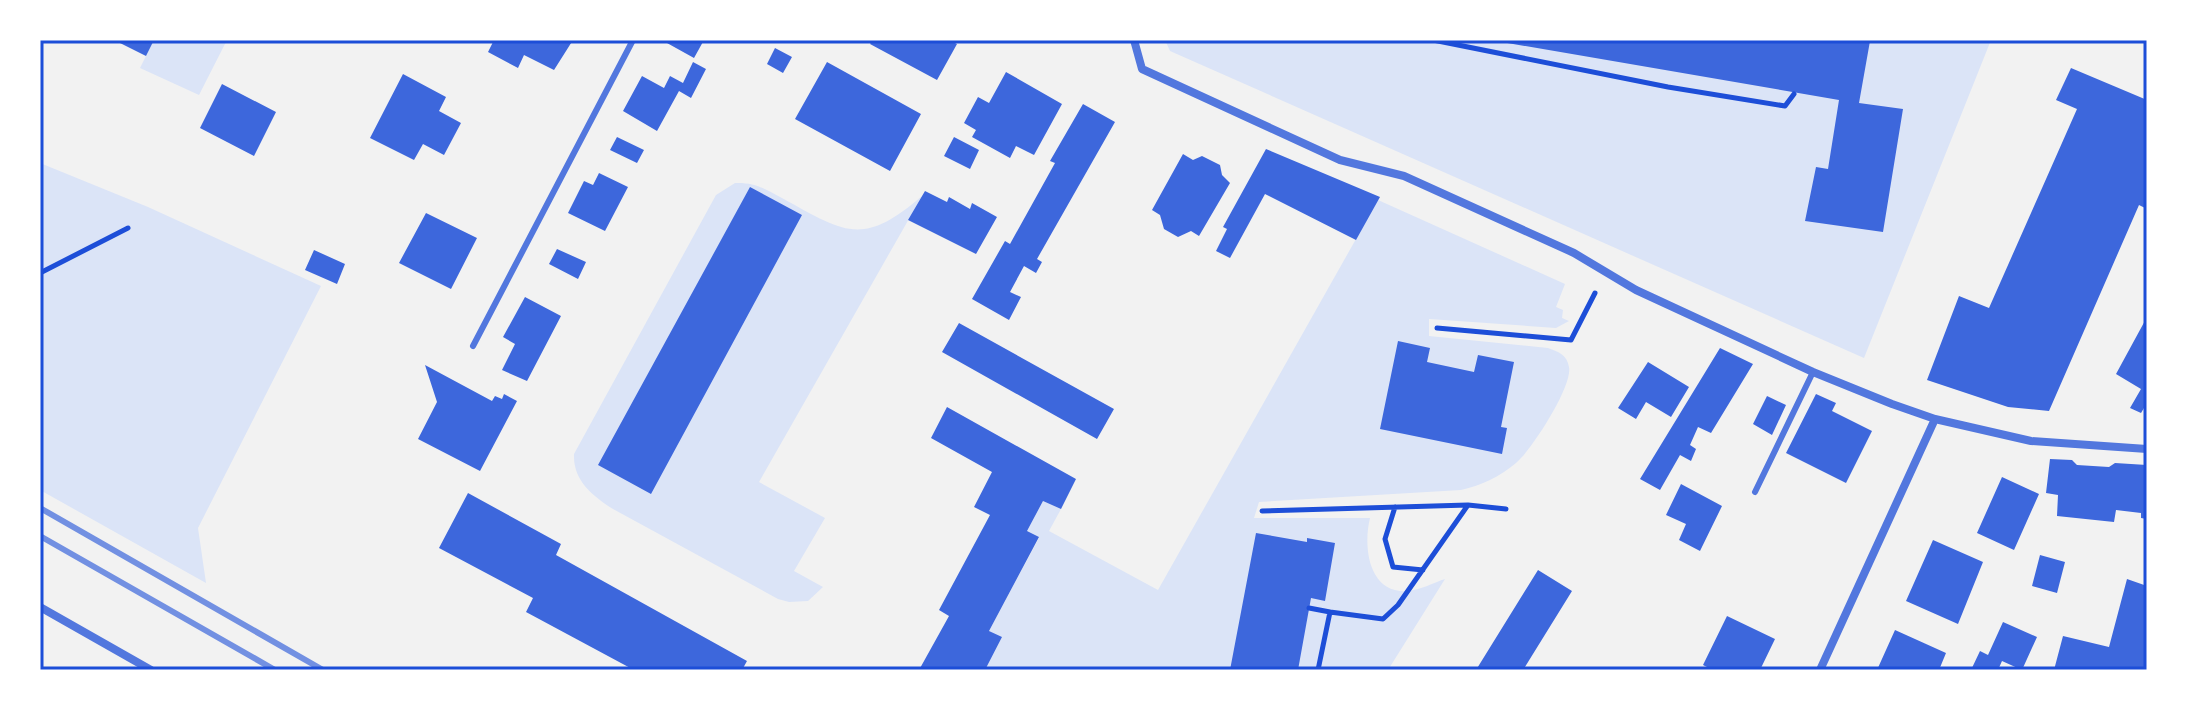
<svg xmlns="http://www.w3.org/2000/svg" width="2187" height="710" font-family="'Noto Sans',sans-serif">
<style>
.green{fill:#dbe4f7}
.building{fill:#3d67dc}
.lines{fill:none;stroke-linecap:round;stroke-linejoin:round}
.path{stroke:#1d4ed8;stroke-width:5}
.service{stroke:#5277de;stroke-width:6}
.minor{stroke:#5277de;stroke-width:8}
.rail{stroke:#7290e2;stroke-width:6}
.neatline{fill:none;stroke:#1d4ed8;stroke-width:3}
</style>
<rect width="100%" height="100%" fill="#f2f2f2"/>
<path class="green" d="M 154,40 L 227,40 L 199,95 L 140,68 Z
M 1165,40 L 1991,40 L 1864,358 L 1170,51 Z
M 40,163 L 148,207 L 321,286 L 198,528 L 206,583 L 40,490 Z
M 735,183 C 754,182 766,189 782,198 C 844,232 862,248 922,196 L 759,482 L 825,518 L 794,571 L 823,587 L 808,601 L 789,602 L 778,599 L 613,509 C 593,496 573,481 574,454 L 716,195 Z
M 1378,200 L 1565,284 L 1556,307 L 1563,310 L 1562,318 L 1569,321 L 1556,328 L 1429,319 L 1429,336 L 1548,348 C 1559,352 1567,355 1569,367 C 1573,386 1531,451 1516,463 C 1499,477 1482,485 1461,490 L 1259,502 L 1254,518 L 1370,518 C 1363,546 1368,594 1408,591 C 1420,590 1433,583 1445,579 L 1388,670 L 985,670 L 1001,638 L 989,631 L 1039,538 L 1027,531 L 1043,501 L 1061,509 L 1049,531 L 1158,590 Z"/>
<path class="building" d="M 114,40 L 154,40 L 146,56 Z
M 494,40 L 573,40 L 554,70 L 524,55 L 518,68 L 488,52 Z
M 669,40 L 704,40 L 694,58 L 667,43 Z
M 873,40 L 949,40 L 957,44 L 937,80 L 870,44 Z
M 1490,40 L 1870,41 L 1859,103 L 1903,109 L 1883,232 L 1805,221 L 1816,167 L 1828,169 L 1839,100 Z
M 775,48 L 792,57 L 783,73 L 767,64 Z
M 693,62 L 706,69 L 691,98 L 679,91 L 657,131 L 623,111 L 642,76 L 664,88 L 670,76 L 683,83 Z
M 827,62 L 921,114 L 890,171 L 795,119 Z
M 2071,68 L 2147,100 L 2147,209 L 2139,205 L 2049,411 L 2008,407 L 1927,380 L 1959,296 L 1989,308 L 2077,109 L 2056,100 Z
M 1006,72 L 1062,104 L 1034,155 L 1016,146 L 1010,158 L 972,137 L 976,130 L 964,123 L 978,97 L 989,103 Z
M 403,74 L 446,97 L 439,111 L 461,123 L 444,155 L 423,144 L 414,160 L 370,138 Z
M 222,84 L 276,112 L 254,156 L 200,128 Z
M 1083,104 L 1115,122 L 1037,259 L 1042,262 L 1036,273 L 1024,266 L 1010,292 L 1021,297 L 1009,320 L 972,299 L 1005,241 L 1010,244 L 1055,163 L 1050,161 Z
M 617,137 L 644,150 L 637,163 L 610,150 Z
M 954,137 L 979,150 L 970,169 L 944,156 Z
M 1266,149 L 1380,197 L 1356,240 L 1265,194 L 1230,258 L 1216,251 L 1227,229 L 1223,227 Z
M 1183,154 L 1193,160 L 1202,156 L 1220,165 L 1222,175 L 1230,183 L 1199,236 L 1191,231 L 1178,237 L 1164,229 L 1160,215 L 1152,210 Z
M 599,173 L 628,187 L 605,231 L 568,213 L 584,181 L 593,185 Z
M 750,187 L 802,215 L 651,494 L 598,465 Z
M 925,191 L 947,202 L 949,197 L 970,209 L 972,203 L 997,217 L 976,254 L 908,220 Z
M 426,213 L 477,238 L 451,289 L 399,263 Z
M 557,249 L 586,262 L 578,279 L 549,264 Z
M 314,250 L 345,264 L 337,284 L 305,270 Z
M 525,297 L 561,316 L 527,381 L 502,370 L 515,344 L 503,337 Z
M 2147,317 L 2147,403 L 2141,413 L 2130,408 L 2141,389 L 2116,374 Z
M 959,323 L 1114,409 L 1097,439 L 942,352 Z
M 1398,341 L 1430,348 L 1427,362 L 1474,372 L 1478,355 L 1514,362 L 1501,427 L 1507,428 L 1502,454 L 1380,429 Z
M 1720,348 L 1753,364 L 1711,433 L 1698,427 L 1690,445 L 1696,449 L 1691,461 L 1680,455 L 1660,490 L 1640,479 Z
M 1648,362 L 1689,387 L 1671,417 L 1646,402 L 1636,419 L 1618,408 Z
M 425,365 L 492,401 L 495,396 L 502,399 L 504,394 L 517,401 L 480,471 L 418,439 L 437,402 Z
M 1816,394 L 1836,403 L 1832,411 L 1872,431 L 1846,483 L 1786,453 Z
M 1767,396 L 1786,405 L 1772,435 L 1753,424 Z
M 947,407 L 1076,479 L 1061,509 L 1043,501 L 1027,531 L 1039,537 L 989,631 L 1002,637 L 985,670 L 919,670 L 949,616 L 939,610 L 990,515 L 974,507 L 992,472 L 931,438 Z
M 2050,459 L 2072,460 L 2077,465 L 2109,467 L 2115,463 L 2147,465 L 2147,519 L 2141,518 L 2141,513 L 2116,510 L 2114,522 L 2057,516 L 2058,495 L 2046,493 Z
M 2002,477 L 2039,494 L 2014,550 L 1977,533 Z
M 1681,484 L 1722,506 L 1700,551 L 1679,540 L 1686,524 L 1666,515 Z
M 468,493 L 561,544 L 556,555 L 747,661 L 742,670 L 634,670 L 526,612 L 533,598 L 439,548 Z
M 1256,533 L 1307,542 L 1307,538 L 1335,543 L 1325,601 L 1311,598 L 1298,670 L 1230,670 Z
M 1933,540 L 1983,562 L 1958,624 L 1906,601 Z
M 2040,555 L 2065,562 L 2057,593 L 2032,586 Z
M 1538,570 L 1572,591 L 1523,670 L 1476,670 Z
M 2127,579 L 2147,586 L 2146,670 L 2054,670 L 2063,636 L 2109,647 Z
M 1727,616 L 1775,639 L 1760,670 L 1713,670 L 1703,665 Z
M 2003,622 L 2037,637 L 2022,670 L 2002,661 L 1998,670 L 1971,670 L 1980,651 L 1988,655 Z
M 1895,630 L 1946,653 L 1939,670 L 1877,670 Z"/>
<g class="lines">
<path class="path" d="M 1433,40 L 1668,87 L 1785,106 L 1794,94
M 40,273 L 128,228
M 1437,328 L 1571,340 L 1595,293
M 1395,507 L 1385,539 L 1393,567 L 1423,570
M 1262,511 L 1468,505
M 1309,608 L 1330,612
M 1318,670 L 1330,612 L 1383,619 L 1398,605 L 1468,505 L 1506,509"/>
<path class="service" d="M 473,346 L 633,40
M 1755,492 L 1813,372"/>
<path class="minor" d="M 1134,40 L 1142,69 L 1340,160 L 1404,176 L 1574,253 L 1636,290 L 1813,372 L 1892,404 L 1935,419 L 2031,441 L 2147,449
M 40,607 L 151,670
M 1820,670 L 1935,419"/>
<path class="rail" d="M 40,508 L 323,670
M 40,536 L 275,670"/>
</g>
<rect width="2187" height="710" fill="none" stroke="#ffffff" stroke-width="84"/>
<rect x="42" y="42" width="2103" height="626" class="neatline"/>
</svg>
